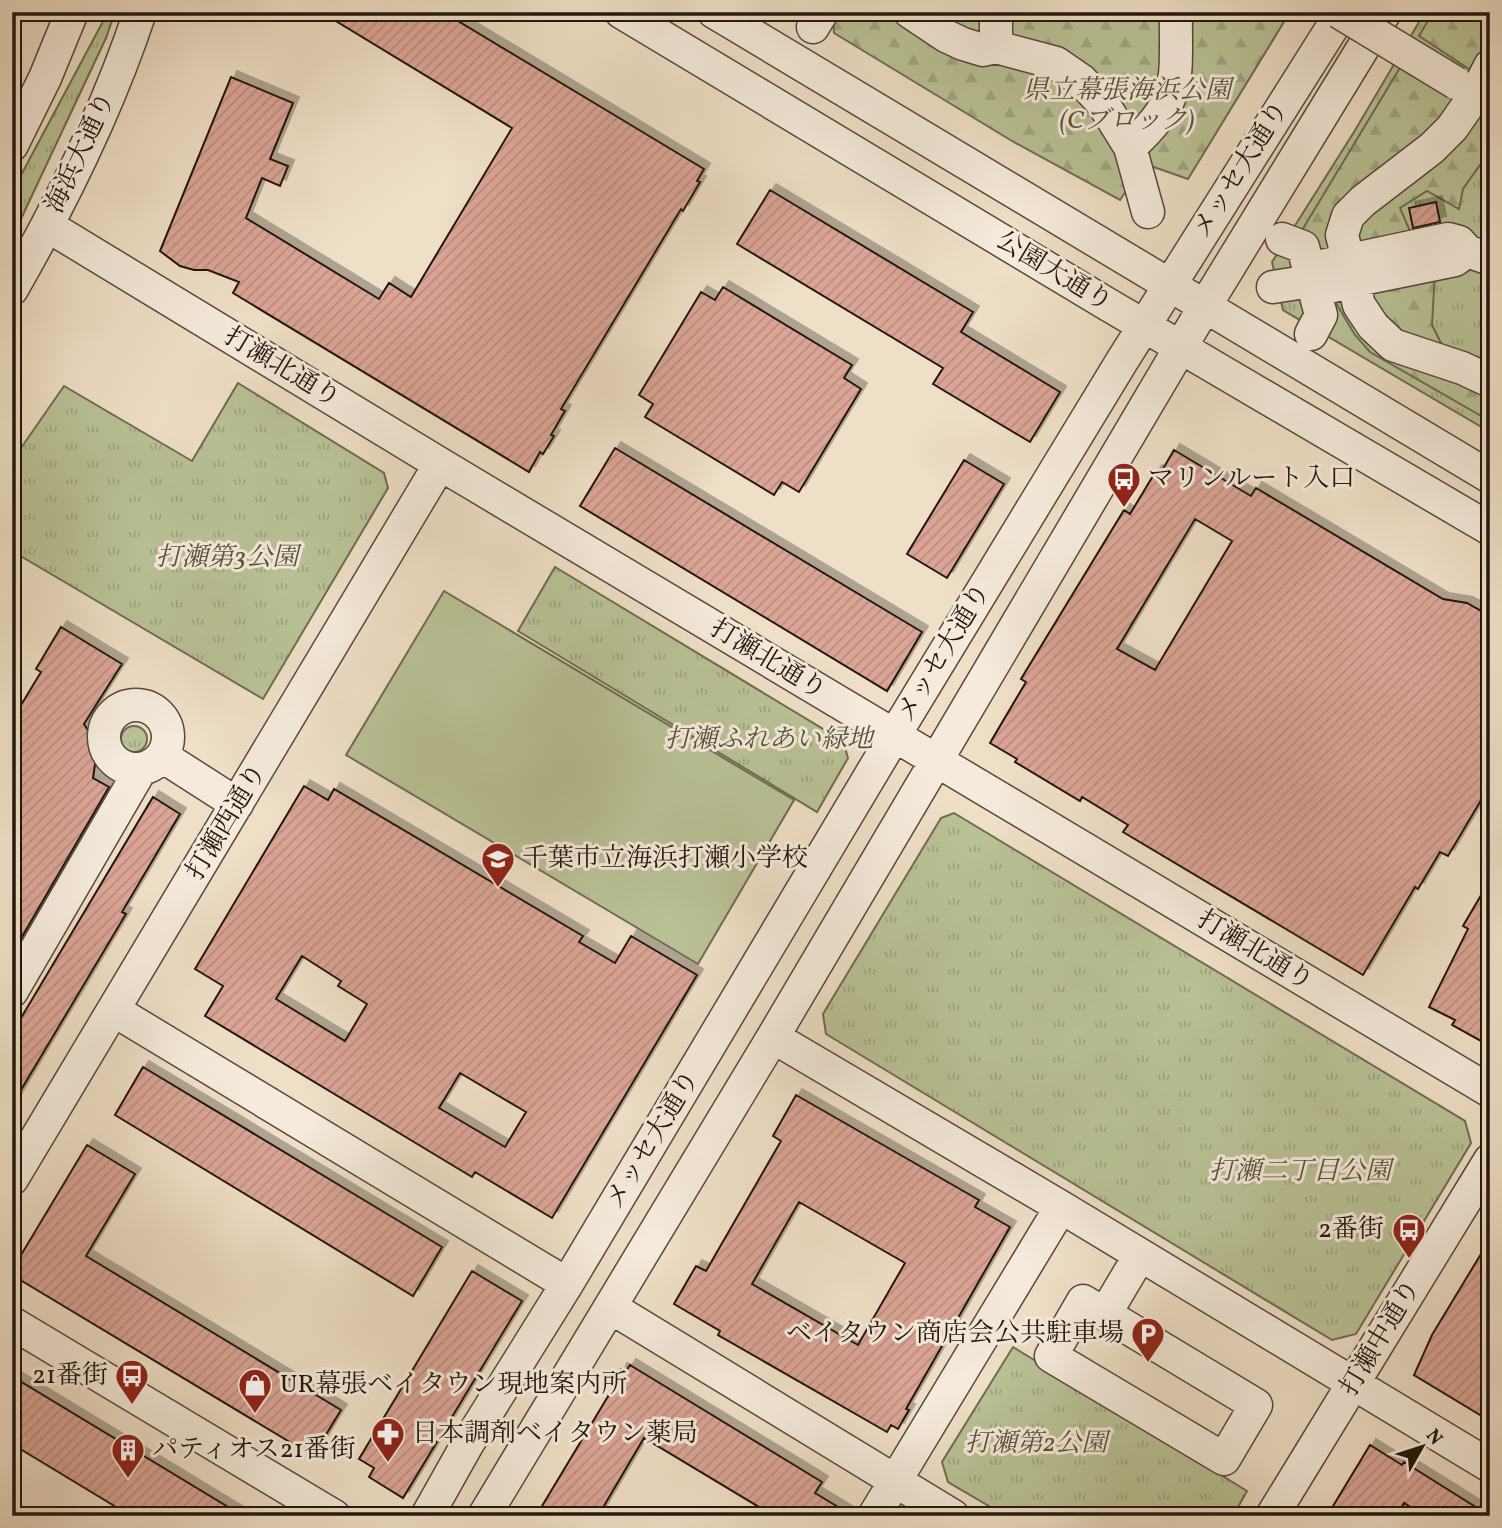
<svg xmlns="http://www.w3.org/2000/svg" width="1502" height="1528" font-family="Vollkorn,'Noto Serif JP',serif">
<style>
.grass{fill:url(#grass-tufts);stroke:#6d6c52;stroke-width:2}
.forest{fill:url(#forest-firs);stroke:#6d6c52;stroke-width:2}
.garden{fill:#b9c296;stroke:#6d6c52;stroke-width:2}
.building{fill:url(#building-hatch);stroke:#21170d;stroke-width:2;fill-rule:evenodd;filter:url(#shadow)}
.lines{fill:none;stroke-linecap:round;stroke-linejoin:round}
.minor-casing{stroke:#54493c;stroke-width:35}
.minor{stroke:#f5eadb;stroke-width:32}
.minor-bridge-casing{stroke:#54493c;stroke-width:35;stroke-linecap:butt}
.minor-bridge{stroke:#f5eadb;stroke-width:32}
.labels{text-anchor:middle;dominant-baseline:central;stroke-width:6;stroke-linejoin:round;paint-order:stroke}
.park-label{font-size:26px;font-style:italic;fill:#56533d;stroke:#f5eadb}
.street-label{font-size:26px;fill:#21170d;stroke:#f5eadb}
.poi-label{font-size:26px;fill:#21170d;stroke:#f5eadb;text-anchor:start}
</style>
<defs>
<pattern id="grass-tufts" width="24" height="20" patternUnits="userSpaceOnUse" patternTransform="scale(1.75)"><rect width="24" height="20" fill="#b9c296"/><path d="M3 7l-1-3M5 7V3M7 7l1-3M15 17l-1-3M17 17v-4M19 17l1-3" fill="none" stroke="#9fa680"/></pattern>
<pattern id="forest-firs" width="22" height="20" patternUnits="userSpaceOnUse" patternTransform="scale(1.75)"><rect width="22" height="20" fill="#b9c296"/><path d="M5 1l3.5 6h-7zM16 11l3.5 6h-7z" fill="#9fa680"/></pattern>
<pattern id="building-hatch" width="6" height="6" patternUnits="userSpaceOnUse" patternTransform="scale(1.75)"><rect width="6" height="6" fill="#daa496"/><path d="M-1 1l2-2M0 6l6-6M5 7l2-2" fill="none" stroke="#bb8c80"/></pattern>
<filter id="shadow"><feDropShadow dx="6" dy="-6" stdDeviation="0" flood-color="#0004"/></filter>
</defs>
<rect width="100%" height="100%" fill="#efdfc7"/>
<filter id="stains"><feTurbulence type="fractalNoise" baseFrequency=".00286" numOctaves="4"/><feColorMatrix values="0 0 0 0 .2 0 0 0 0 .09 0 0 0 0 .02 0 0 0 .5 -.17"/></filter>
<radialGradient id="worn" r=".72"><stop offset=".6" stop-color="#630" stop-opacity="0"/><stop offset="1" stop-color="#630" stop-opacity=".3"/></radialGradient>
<path class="grass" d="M 108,12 L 115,12 L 106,38 L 12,238 L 12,192 Z
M 1425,12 L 1490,12 L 1490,432 L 1283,310 L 1272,262 L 1354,132 Z
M 238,383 L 384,473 L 388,488 L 263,699 L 12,551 L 12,461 L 64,386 L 192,461 Z
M 555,567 L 843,741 L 848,758 L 817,812 L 518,631 Z
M121 739a13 13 0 1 1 26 0a13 13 0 1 1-26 0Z
M 954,813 L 1465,1121 L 1471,1143 L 1356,1334 L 1332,1340 L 826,1034 L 823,1014 L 941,818 Z
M 1013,1347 L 1247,1491 L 1233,1516 L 1006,1516 L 948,1482 L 942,1462 Z"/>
<path class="forest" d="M 837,12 L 1290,12 L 1188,179 L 1145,164 L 1120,200 L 1012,141 L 834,33 L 833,18 Z
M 1433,12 L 1490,12 L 1490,55 L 1472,71 L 1419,36 Z
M 1404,61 L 1490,101 L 1490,164 L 1480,165 L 1463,189 L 1459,209 L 1427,191 L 1400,208 L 1410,231 L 1310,253 L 1298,237 Z
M 1435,272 L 1432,325 L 1446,353 L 1490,373 L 1490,421 L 1370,352 L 1355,335 L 1331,295 Z"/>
<path class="garden" d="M 444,591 L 794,800 L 698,964 L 346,755 Z"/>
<path class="building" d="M 321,12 L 443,12 L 704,169 L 697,181 L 700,182 L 683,211 L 681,209 L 561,409 L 565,411 L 551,435 L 554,436 L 543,454 L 540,452 L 529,472 L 233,293 L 239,282 L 208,270 L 194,270 L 180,266 L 160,251 L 231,77 L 293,103 L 270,159 L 288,166 L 280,186 L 262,178 L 246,218 L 379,299 L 389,283 L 411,297 L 512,128 Z
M 770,190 L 973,312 L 961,332 L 1060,392 L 1030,442 L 933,384 L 943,368 L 737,244 Z
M 1436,202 L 1440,222 L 1413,228 L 1409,208 Z
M 723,287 L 852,365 L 844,378 L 861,389 L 799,492 L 782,482 L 774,495 L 645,417 L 653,404 L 639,395 L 701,292 L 715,300 Z
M 615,448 L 922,632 L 887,691 L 580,506 Z
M 1174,450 L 1251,496 L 1256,488 L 1443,599 L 1467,603 L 1490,616 L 1490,785 L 1448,856 L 1440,852 L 1418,889 L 1415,887 L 1363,975 L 1123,832 L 1128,825 L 1082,797 L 1080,801 L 1015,762 L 1017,759 L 990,743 L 1026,682 L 1021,679 L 1124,510 L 1130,514 L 1156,471 L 1160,474 ZM 1195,519 L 1232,541 L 1155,670 L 1117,649 Z
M 964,460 L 1004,484 L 947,578 L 907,554 Z
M 61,627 L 122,664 L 84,724 L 95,742 L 97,751 L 93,778 L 109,787 L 12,954 L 12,720 L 41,672 L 36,669 Z
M 304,786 L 328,800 L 334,789 L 583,936 L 579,942 L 615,963 L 631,936 L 697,975 L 552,1218 L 475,1172 L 472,1177 L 205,1016 L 223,986 L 195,969 ZM 302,956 L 341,981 L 338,986 L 367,1004 L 345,1041 L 276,999 ZM 460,1073 L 526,1112 L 505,1147 L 439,1108 Z
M 153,797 L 180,814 L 122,912 L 126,914 L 12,1105 L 12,1033 Z
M 1490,880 L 1490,1046 L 1452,1025 L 1455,1020 L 1429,1007 L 1468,929 L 1463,926 Z
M 143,1067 L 442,1247 L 413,1296 L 115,1115 Z
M 796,1095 L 979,1200 L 975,1207 L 1010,1227 L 906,1409 L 909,1410 L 898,1429 L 891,1425 L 887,1432 L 718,1335 L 720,1331 L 674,1304 L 696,1266 L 706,1271 L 781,1141 L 773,1136 ZM 799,1202 L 905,1263 L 858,1345 L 752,1284 Z
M 87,1145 L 135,1174 L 86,1256 L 341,1410 L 313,1456 L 12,1275 L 12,1270 Z
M 1490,1239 L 1490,1421 L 1414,1375 L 1432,1335 Z
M 472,1271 L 522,1301 L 403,1498 L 369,1477 L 374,1468 L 359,1459 Z
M 630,1365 L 822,1482 L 815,1493 L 853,1516 L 774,1516 L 644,1438 L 598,1516 L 536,1516 L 616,1383 L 621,1369 L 626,1371 Z
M 12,1377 L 18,1380 L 243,1516 L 131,1516 L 12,1444 Z
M 1370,1445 L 1402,1465 L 1404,1462 L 1490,1516 L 1425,1516 L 1404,1503 L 1396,1516 L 1327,1516 Z"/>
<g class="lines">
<defs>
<path id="minor" d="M 621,12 L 1107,304 L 1490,529
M 714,12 L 1490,477
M 910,12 L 946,36 L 963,44 L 983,50 L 996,47 L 1056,63 L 1082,81 L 1104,105 L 1130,147 L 1148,212
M 813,27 L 822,12
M 996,47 L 996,12
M 1490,66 L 1475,95 L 1452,128 L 1432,148 L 1363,201 L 1348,216 L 1342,235 L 1359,305 L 1373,326 L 1393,345 L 1462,368 L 1490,381
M 12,145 L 45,78 L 72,12
M 1130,147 C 1184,99 1175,79 1176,12
M 48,226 L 440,464 L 1490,1091
M 1282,239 L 1303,247 L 1321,315 L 1311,334
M 1308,269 L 1448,239 L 1459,242 L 1467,251
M 1273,287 L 1311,281
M 12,289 C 63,200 108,109 140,12
M 1314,291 L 1352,281 L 1455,260 L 1467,251 L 1490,259
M104 737a32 32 0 1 1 64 0a32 32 0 1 1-64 0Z
M 162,756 L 237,804
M 12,991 L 141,769
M 115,1011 L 567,1284
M 773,1037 L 1061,1207 L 1490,1466
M 12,1179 L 440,464
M 610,1307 L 953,1516
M 1105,1314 L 1083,1301 L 1051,1356 L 1224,1459 L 1256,1405 L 1105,1314 L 1140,1255
M 12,1323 L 334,1516
M 427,1516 L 468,1443 L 567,1284 L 894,736 L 1122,361 L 1342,12
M 484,1516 L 773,1037 L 1205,306 L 1385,12
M 874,1516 L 1061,1207
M 1272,1516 L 1490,1160"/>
</defs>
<use href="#minor" class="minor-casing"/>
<use href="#minor" class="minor"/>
<defs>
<path id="minor-bridge" d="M 1339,12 L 1456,83"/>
</defs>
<use href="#minor-bridge" class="minor-bridge-casing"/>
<use href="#minor-bridge" class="minor-bridge"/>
</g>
<defs>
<symbol id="bus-pin" viewBox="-11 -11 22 30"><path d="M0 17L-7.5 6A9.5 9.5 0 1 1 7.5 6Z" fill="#8f2418" stroke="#f5eadb"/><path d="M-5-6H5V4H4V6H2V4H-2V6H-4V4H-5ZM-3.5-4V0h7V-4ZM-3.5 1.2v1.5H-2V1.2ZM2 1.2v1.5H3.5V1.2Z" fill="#fff"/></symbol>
<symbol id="school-pin" viewBox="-11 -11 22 30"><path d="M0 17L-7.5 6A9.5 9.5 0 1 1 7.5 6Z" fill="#8f2418" stroke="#f5eadb"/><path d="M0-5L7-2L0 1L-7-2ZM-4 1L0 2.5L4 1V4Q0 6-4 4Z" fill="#fff"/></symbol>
<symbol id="parking-pin" viewBox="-11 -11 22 30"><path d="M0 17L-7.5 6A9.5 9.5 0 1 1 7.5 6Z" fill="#8f2418" stroke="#f5eadb"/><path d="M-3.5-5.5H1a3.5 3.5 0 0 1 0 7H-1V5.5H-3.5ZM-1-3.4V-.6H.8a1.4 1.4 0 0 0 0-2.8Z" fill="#fff"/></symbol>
<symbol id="shop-pin" viewBox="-11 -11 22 30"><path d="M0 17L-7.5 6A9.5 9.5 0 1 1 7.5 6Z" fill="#8f2418" stroke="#f5eadb"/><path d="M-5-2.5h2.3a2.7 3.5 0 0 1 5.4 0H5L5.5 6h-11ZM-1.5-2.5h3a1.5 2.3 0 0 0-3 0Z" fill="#fff"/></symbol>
<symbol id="pharmacy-pin" viewBox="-11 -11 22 30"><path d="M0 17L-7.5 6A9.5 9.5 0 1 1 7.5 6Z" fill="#8f2418" stroke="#f5eadb"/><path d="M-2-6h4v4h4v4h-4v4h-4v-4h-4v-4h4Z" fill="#fff"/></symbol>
<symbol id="building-pin" viewBox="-11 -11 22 30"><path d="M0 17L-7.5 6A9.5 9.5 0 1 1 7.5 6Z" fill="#8f2418" stroke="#f5eadb"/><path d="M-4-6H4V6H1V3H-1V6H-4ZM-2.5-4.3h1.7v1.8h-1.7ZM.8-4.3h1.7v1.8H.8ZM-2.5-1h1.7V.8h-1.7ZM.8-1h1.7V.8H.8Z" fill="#fff"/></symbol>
</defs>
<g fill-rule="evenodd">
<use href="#bus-pin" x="1105" y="460" width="38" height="52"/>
<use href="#school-pin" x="479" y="840" width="38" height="52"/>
<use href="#bus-pin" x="1390" y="1211" width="38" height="52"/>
<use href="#parking-pin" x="1129" y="1315" width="38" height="52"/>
<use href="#bus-pin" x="113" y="1357" width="38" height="52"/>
<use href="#shop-pin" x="236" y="1366" width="38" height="52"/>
<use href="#pharmacy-pin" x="369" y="1415" width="38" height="52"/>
<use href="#building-pin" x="109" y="1431" width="38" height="52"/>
</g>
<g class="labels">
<g class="park-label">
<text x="1127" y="91">県立幕張海浜公園<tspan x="1127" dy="30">(Cブロック)</tspan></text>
<text x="227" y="558">打瀬第3公園</text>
<text x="769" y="740">打瀬ふれあい緑地</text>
<text x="1300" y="1172">打瀬二丁目公園</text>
<text x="1036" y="1444">打瀬第2公園</text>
</g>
<g class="street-label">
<text transform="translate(81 153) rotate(-65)">海浜大通り</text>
<text transform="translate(1241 170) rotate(-58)">メッセ大通り</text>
<text transform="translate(1054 272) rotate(31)">公園大通り</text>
<text transform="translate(282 368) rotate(31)">打瀬北通り</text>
<text transform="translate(944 653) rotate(-59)">メッセ大通り</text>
<text transform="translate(768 660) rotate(31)">打瀬北通り</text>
<text transform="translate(227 822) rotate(-59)">打瀬西通り</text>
<text transform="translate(1255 951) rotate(31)">打瀬北通り</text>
<text transform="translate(653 1140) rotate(-59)">メッセ大通り</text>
<text transform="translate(1381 1338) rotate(-59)">打瀬中通り</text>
</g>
<g class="poi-label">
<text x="1148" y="479">マリンルート入口</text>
<text x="522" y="859">千葉市立海浜打瀬小学校</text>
<text x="1384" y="1230" text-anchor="end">2番街</text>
<text x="1124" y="1334" text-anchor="end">ベイタウン商店会公共駐車場</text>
<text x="108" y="1376" text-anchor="end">21番街</text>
<text x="280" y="1385">UR幕張ベイタウン現地案内所</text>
<text x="412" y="1434">日本調剤ベイタウン薬局</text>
<text x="152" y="1450">パティオス21番街</text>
</g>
</g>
<rect width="1502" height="1528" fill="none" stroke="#efdfc7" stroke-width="42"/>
<rect x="14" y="14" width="1474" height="1500" fill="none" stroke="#21170d" stroke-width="3.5"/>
<rect x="21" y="21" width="1460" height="1486" fill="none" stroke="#21170d" stroke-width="2"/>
<g transform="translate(1422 1447) rotate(51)" stroke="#f5eadb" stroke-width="5" paint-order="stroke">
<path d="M0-5L12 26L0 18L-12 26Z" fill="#21170d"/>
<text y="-10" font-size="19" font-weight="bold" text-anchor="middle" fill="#21170d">N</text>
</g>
<rect width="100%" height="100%" filter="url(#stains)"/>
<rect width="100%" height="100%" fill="url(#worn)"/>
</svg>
